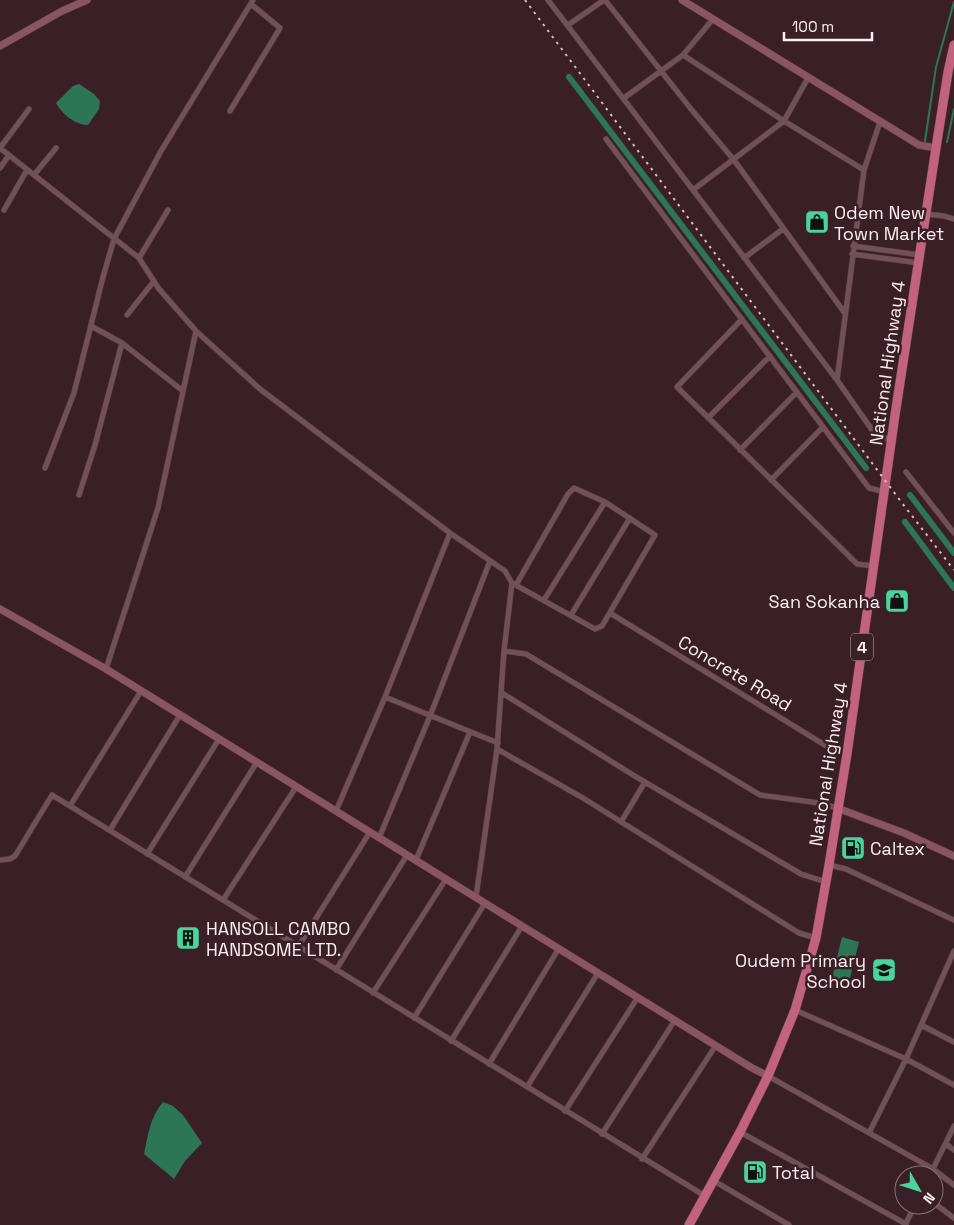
<svg xmlns="http://www.w3.org/2000/svg" width="954" height="1225" font-family="'Space Grotesk',sans-serif">
<style>
.water{fill:#2c7657}
.lines{fill:none;stroke-linecap:round;stroke-linejoin:round}
.stream{stroke:#2c7657;stroke-width:2}
.canal{stroke:#2c7657;stroke-width:6}
.street-casing{stroke:#563e46;stroke-width:6}
.secondary-casing{stroke:#563e46;stroke-width:8}
.highway-casing{stroke:#563e46;stroke-width:10}
.street{stroke:#715058;stroke-width:5}
.secondary{stroke:#895564;stroke-width:7}
.highway{stroke:#c1627f;stroke-width:9}
.rail{stroke:#d5c2c7;stroke-width:2;stroke-dasharray:2.5 5;stroke-linecap:butt}
.labels{text-anchor:middle;dominant-baseline:central;stroke-width:5;stroke-linejoin:round;paint-order:stroke}
.shield{fill:#3b1f27;stroke:#c4b0b4;stroke-width:1}
.shield-label{font-size:16px;font-weight:bold;fill:#feeef1}
.poi-label{font-size:18px;fill:#feeef1;stroke:#3b1f27;text-anchor:start}
.street-label{font-size:18px;fill:#feeef1;stroke:#3b1f27}
</style>
<rect width="100%" height="100%" fill="#3b1f27"/>
<path class="water" d="M 79,84 L 94,94 L 100,101 L 99,109 L 88,125 C 75,125 62,114 56,103 L 73,86 Z
M 842,937 L 859,942 L 849,982 L 832,978 Z
M 163,1102 L 173,1106 L 183,1115 L 202,1143 L 185,1161 L 174,1179 L 144,1154 C 148,1135 150,1117 163,1102 Z"/>
<g class="lines">
<path class="stream" d="M 925,141 L 936,67 L 954,2
M 947,142 L 954,109"/>
<path class="canal" d="M 569,77 L 866,468
M 910,495 L 954,553
M 905,522 L 954,588"/>
<defs>
<path id="street" d="M 548,0 L 693,190 L 837,380 L 877,437 L 892,439
M 605,0 L 691,109 L 734,160 L 844,312
M 568,25 L 604,0
M 683,55 L 784,121 L 864,170 L 837,380
M 624,98 L 683,55 L 713,19
M 230,111 L 280,28 L 251,4
M 606,139 L 869,488 L 885,492
M 0,148 L 139,258 L 159,289 L 196,331 L 260,389 L 450,533 L 505,571 L 512,583 L 504,651 L 497,749 L 476,897
M 0,148 L 29,109
M 0,168 L 9,155
M 864,170 L 880,122
M 34,175 L 56,148
M 693,190 L 784,121 L 808,78
M 4,210 L 27,170
M 926,214 L 944,216 L 954,219
M 853,246 L 920,255
M 852,254 L 919,263
M 139,258 L 168,210
M 744,258 L 783,229
M 127,315 L 154,281
M 742,319 L 677,387 L 851,558 L 857,564 L 874,566
M 91,326 L 122,343 L 183,391
M 708,418 L 770,356
M 740,450 L 797,392
M 45,468 L 74,393 L 103,277 L 114,239 L 161,151 L 253,0
M 906,472 L 954,533
M 771,480 L 823,427
M 79,495 L 95,445 L 122,343
M 512,583 L 595,629 L 602,626 L 655,535 L 605,502 L 574,488 L 568,494 L 516,585
M 544,600 L 605,502
M 610,613 L 828,747 L 847,754
M 571,615 L 630,518
M 504,651 L 526,654 L 760,795 L 819,803 L 837,808
M 106,669 L 158,508 L 196,331
M 502,693 L 633,775 L 801,874 L 826,882
M 385,697 L 498,743
M 497,749 L 583,798 L 799,933 L 816,938
M 70,806 L 141,691
M 336,811 L 385,697 L 450,533
M 621,822 L 645,782
M 110,830 L 180,715
M 379,838 L 430,716 L 490,561
M 147,854 L 219,739
M 0,860 L 10,859 L 15,856 L 52,795 L 705,1196
M 416,860 L 470,732
M 829,865 L 846,869 L 954,920
M 185,877 L 257,762
M 223,900 L 296,787
M 298,947 L 370,832
M 336,970 L 407,855
M 373,993 L 446,879
M 795,1010 L 906,1059 L 954,1085
M 414,1018 L 485,903
M 921,1025 L 954,1042
M 451,1041 L 522,926
M 489,1064 L 559,948
M 768,1076 L 933,1169 L 954,1185
M 527,1087 L 598,973
M 565,1111 L 638,997
M 740,1132 L 906,1224
M 869,1133 L 906,1059 L 954,951
M 602,1134 L 675,1020
M 946,1144 L 954,1150
M 642,1159 L 716,1045
M 930,1175 L 954,1126
M 714,1181 L 789,1225
M 934,1203 L 954,1218
M 905,1225 L 915,1205"/>
<path id="secondary" d="M 682,0 L 919,145 L 936,148
M 0,46 L 62,11 L 87,0
M 0,609 L 106,669 L 752,1068 L 768,1076
M 837,808 L 904,833 L 954,856"/>
<path id="highway" d="M 689,1225 L 740,1132 L 768,1076 L 795,1010 L 816,938 L 829,865 L 847,754 L 895,415 L 936,148 L 948,72 L 954,45"/>
</defs>
<use href="#street" class="street-casing"/>
<use href="#secondary" class="secondary-casing"/>
<use href="#highway" class="highway-casing"/>
<use href="#street" class="street"/>
<use href="#secondary" class="secondary"/>
<use href="#highway" class="highway"/>
<path class="rail" d="M 525,0 L 902,503 L 954,570"/>
</g>
<defs>
<symbol id="shop-square" viewBox="-11 -11 22 22"><rect x="-9" y="-9" width="18" height="18" rx="4" fill="#49d49d" stroke="#3b1f27"/><path d="M-5-2.5h2.3a2.7 3.5 0 0 1 5.4 0H5L5.5 6h-11ZM-1.5-2.5h3a1.5 2.3 0 0 0-3 0Z" fill="#111"/></symbol>
<symbol id="fuel-square" viewBox="-11 -11 22 22"><rect x="-9" y="-9" width="18" height="18" rx="4" fill="#49d49d" stroke="#3b1f27"/><path d="M-5.5-6h7V0h2V4h1.3V-2.5L3-4.5l.8-.8L6-3V5H2.5V1h-1V6h-7ZM-4.2-4.7v3.2H.2V-4.7Z" fill="#111"/></symbol>
<symbol id="building-square" viewBox="-11 -11 22 22"><rect x="-9" y="-9" width="18" height="18" rx="4" fill="#49d49d" stroke="#3b1f27"/><path d="M-4-6H4V6H1V3H-1V6H-4ZM-2.5-4.3h1.7v1.8h-1.7ZM.8-4.3h1.7v1.8H.8ZM-2.5-1h1.7V.8h-1.7ZM.8-1h1.7V.8H.8Z" fill="#111"/></symbol>
<symbol id="school-square" viewBox="-11 -11 22 22"><rect x="-9" y="-9" width="18" height="18" rx="4" fill="#49d49d" stroke="#3b1f27"/><path d="M0-5L7-2L0 1L-7-2ZM-4 1L0 2.5L4 1V4Q0 6-4 4Z" fill="#111"/></symbol>
</defs>
<g fill-rule="evenodd">
<use href="#shop-square" x="803" y="208" width="28" height="28"/>
<use href="#shop-square" x="883" y="587" width="28" height="28"/>
<use href="#fuel-square" x="839" y="834" width="28" height="28"/>
<use href="#building-square" x="174" y="924" width="28" height="28"/>
<use href="#school-square" x="870" y="956" width="28" height="28"/>
<use href="#fuel-square" x="741" y="1158" width="28" height="28"/>
</g>
<g class="labels">
<rect class="shield" x="851" y="633.5" width="22" height="27" rx="4"/>
<g class="shield-label">
<text x="862" y="647">4</text>
</g>
<g class="poi-label">
<text x="834" y="212">Odem New<tspan x="834" dy="21">Town Market</tspan></text>
<text x="880" y="601" text-anchor="end">San Sokanha</text>
<text x="870" y="848">Caltex</text>
<text x="206" y="928">HANSOLL CAMBO<tspan x="206" dy="21">HANDSOME LTD.</tspan></text>
<text x="866" y="960" text-anchor="end">Oudem Primary<tspan x="866" dy="21">School</tspan></text>
<text x="772" y="1172">Total</text>
</g>
<g class="street-label">
<text transform="translate(887 363) rotate(-82)">National Highway 4</text>
<text transform="translate(735 673) rotate(31)">Concrete Road</text>
<text transform="translate(828 764) rotate(-81)">National Highway 4</text>
</g>
</g>
<g transform="translate(919 1190) rotate(129)"><circle r="24" fill="#3b1f27" stroke="#897278"/>
<path d="M0-4L9 19L0 12L-9 19Z" fill="#49d49d"/>
<text y="-8" font-size="14" font-weight="bold" text-anchor="middle" fill="#feeef1">N</text>
</g>
<path d="M784 32v8h88v-8" fill="none" stroke="#feeef1" stroke-width="2.5"/>
<text x="792" y="32" font-size="15" fill="#feeef1" stroke="#3b1f27" stroke-width="4" paint-order="stroke">100 m</text>
</svg>
